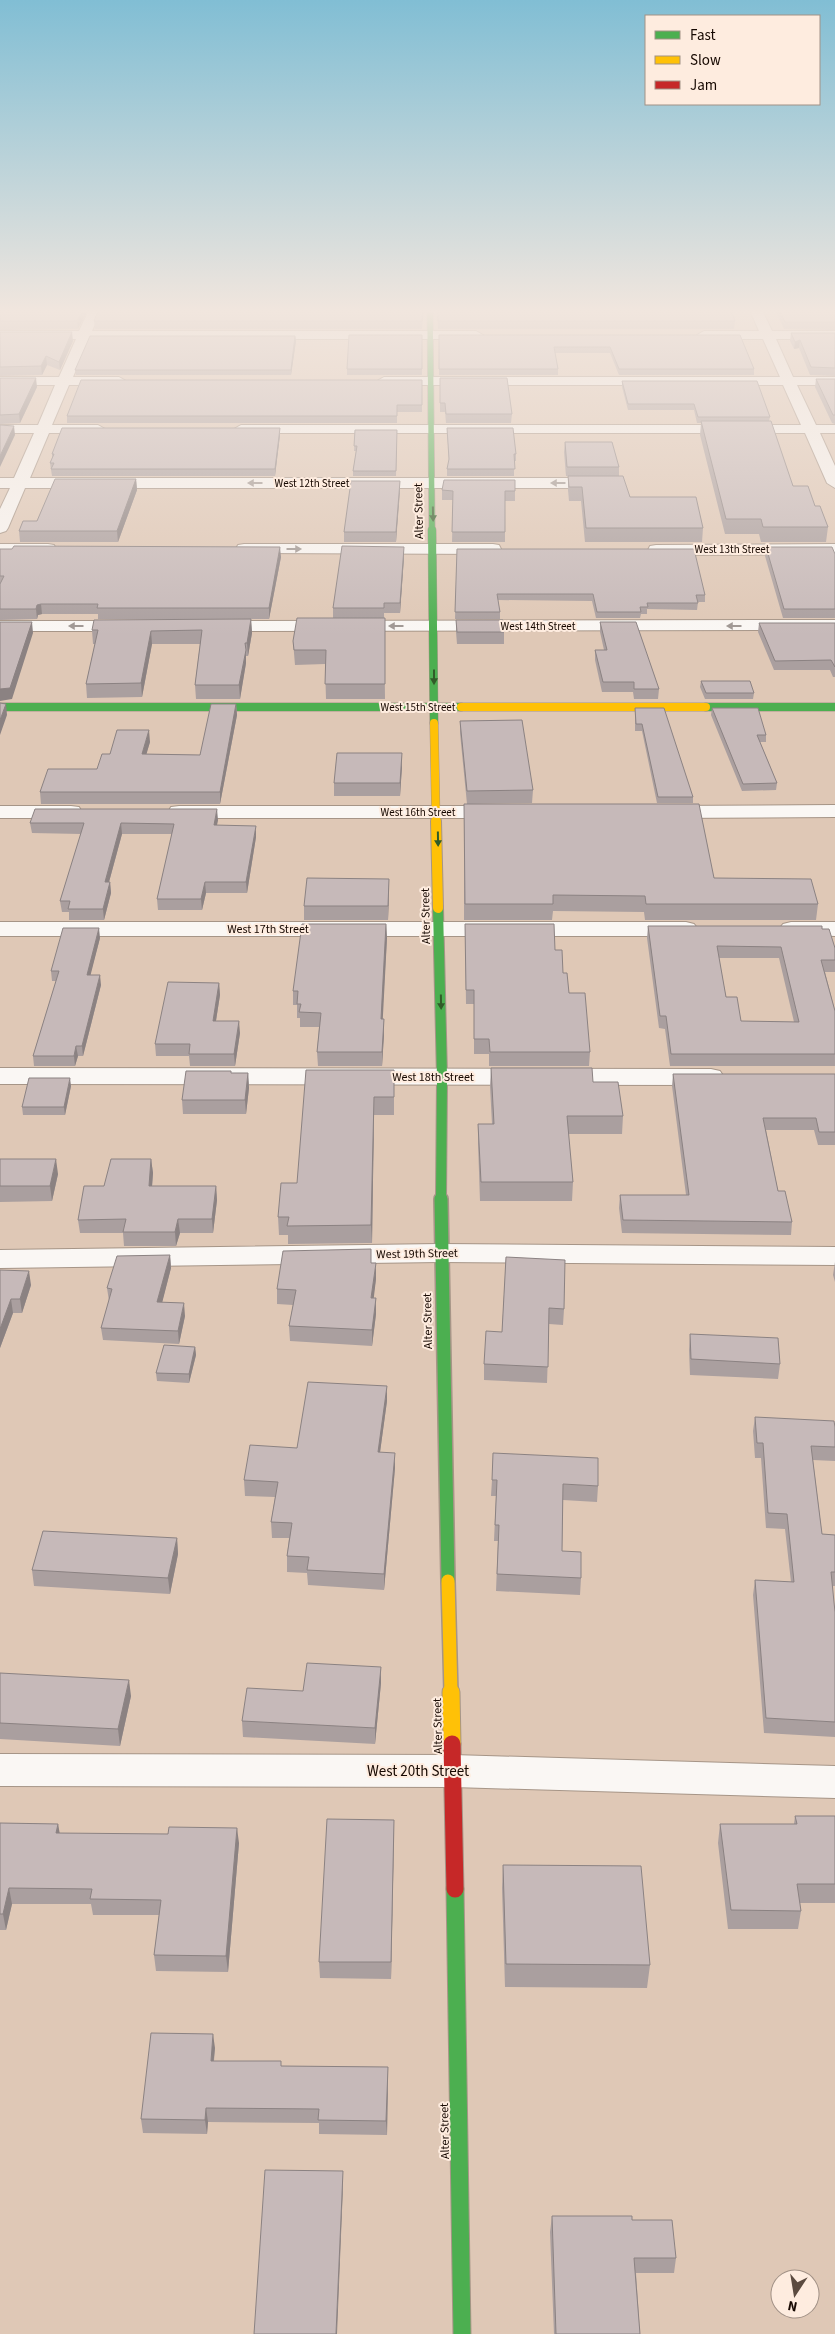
<svg xmlns="http://www.w3.org/2000/svg" width="835" height="2334" font-family="'Source Sans 3',sans-serif">
<style>
.lines{fill:none;stroke-linecap:round;stroke-linejoin:round}
.street-casing{stroke:#a69587;stroke-width:2}
.fast-far4-casing{stroke:#a69587;stroke-width:7}
.fast-far3-casing{stroke:#a69587;stroke-width:9}
.fast-far2-casing{stroke:#a69587;stroke-width:12}
.fast-far1-casing{stroke:#a69587;stroke-width:16}
.fast-casing{stroke:#a69587;stroke-width:19}
.slow-far3-casing{stroke:#a69587;stroke-width:9}
.slow-far2-casing{stroke:#a69587;stroke-width:12}
.slow-far1-casing{stroke:#a69587;stroke-width:16}
.slow-casing{stroke:#a69587;stroke-width:19}
.jam-casing{stroke:#a69587;stroke-width:19}
.street{fill:#faf7f4;fill-rule:evenodd}
.fast-far4{stroke:#4caf50;stroke-width:5.5}
.fast-far3{stroke:#4caf50;stroke-width:8}
.fast-far2{stroke:#4caf50;stroke-width:10}
.fast-far1{stroke:#4caf50;stroke-width:13}
.fast{stroke:#4caf50;stroke-width:17}
.slow-far3{stroke:#ffc107;stroke-width:8}
.slow-far2{stroke:#ffc107;stroke-width:10}
.slow-far1{stroke:#ffc107;stroke-width:13}
.slow{stroke:#ffc107;stroke-width:17}
.jam{stroke:#c62828;stroke-width:17}
.wall{fill:#aa9f9f;fill-rule:evenodd}
.shaded-wall{fill:#8b8282}
.building{fill:#c6b9b9;stroke:#8b8282;fill-rule:evenodd}
.oneway{fill:#9f9793}
.oneway2{fill:#315c28}
.labels{text-anchor:middle;dominant-baseline:central;stroke-width:4;stroke-linejoin:round;paint-order:stroke}
.far-street-label{font-size:11px;fill:#160801;stroke:#feecdf}
.street-label{font-size:12px;fill:#160801;stroke:#feecdf}
.near-street-label{font-size:15px;fill:#160801;stroke:#feecdf}
</style>
<rect width="100%" height="100%" fill="#dfc8b6"/>
<g class="lines">
<defs>
<path id="street" d="M 90,308 L 102,308 L 92,331 L 476,331 L 483,335 L 476,339 L 89,339 L 73,377 L 119,377 L 126,381 L 119,385 L 69,385 L 52,425 L 98,425 L 105,429 L 98,433 L 49,433 L 30,478 L 605,478 L 613,483 L 605,488 L 25,488 L 8,528 L 6,531 L 0,533 L 0,509 L 10,488 L 0,488 L 0,478 L 14,478 L 34,433 L 0,433 L 0,425 L 38,425 L 55,385 L 0,385 L 0,377 L 59,377 L 76,339 L 0,339 L 0,331 L 79,331 Z
M 749,308 L 761,308 L 772,331 L 835,331 L 835,339 L 776,339 L 793,377 L 835,377 L 835,385 L 797,385 L 816,425 L 835,425 L 835,433 L 820,433 L 835,466 L 835,488 L 827,483 L 805,433 L 241,433 L 234,429 L 241,425 L 801,425 L 783,385 L 384,385 L 377,381 L 384,377 L 780,377 L 763,339 L 704,339 L 697,335 L 704,331 L 759,331 Z
M 0,544 L 48,544 L 54,545 L 56,549 L 54,553 L 48,554 L 0,554 Z
M 244,544 L 493,544 L 499,545 L 501,549 L 499,553 L 493,554 L 238,553 L 236,549 L 238,545 Z
M 835,544 L 835,554 L 656,555 L 650,554 L 648,550 L 650,546 L 656,545 Z
M 835,620 L 835,630 L 214,631 L 208,630 L 205,626 L 208,622 L 214,621 Z
M 0,621 L 131,621 L 137,622 L 140,626 L 137,630 L 131,631 L 0,631 Z
M 835,805 L 835,817 L 664,818 L 656,817 L 653,812 L 656,807 L 664,806 Z
M 0,806 L 71,806 L 79,807 L 82,812 L 79,817 L 71,818 L 0,818 Z
M 179,806 L 501,806 L 509,807 L 512,812 L 509,817 L 501,818 L 179,818 L 171,817 L 168,812 L 171,807 Z
M 0,922 L 686,922 L 694,924 L 698,929 L 694,934 L 686,936 L 0,936 Z
M 791,922 L 835,922 L 835,936 L 783,934 L 779,929 L 783,924 Z
M 0,1068 L 711,1069 L 720,1071 L 724,1077 L 720,1083 L 711,1085 L 0,1084 Z
M 440,1244 L 835,1247 L 835,1265 L 440,1262 L 0,1268 L 0,1250 Z
M 0,1754 L 453,1755 L 835,1766 L 835,1798 L 453,1787 L 0,1786 Z"/>
<path id="fast-far4" d="M 430,308 L 432,532"/>
<path id="fast-far3" d="M 432,530 L 434,723
M 0,707 L 461,707
M 706,707 L 835,707"/>
<path id="fast-far2" d="M 438,908 L 442,1077 L 441,1200"/>
<path id="fast-far1" d="M 441,1199 L 448,1581"/>
<path id="fast" d="M 455,1889 L 462,2334"/>
<path id="slow-far3" d="M 461,707 L 706,707
M 434,723 L 436,822"/>
<path id="slow-far2" d="M 436,821 L 438,908"/>
<path id="slow-far1" d="M 448,1581 L 451,1693"/>
<path id="slow" d="M 451,1692 L 452,1744"/>
<path id="jam" d="M 452,1744 L 455,1889"/>
</defs>
<use href="#street" class="street-casing"/>
<use href="#fast-far4" class="fast-far4-casing"/>
<use href="#fast-far3" class="fast-far3-casing"/>
<use href="#fast-far2" class="fast-far2-casing"/>
<use href="#fast-far1" class="fast-far1-casing"/>
<use href="#fast" class="fast-casing"/>
<use href="#slow-far3" class="slow-far3-casing"/>
<use href="#slow-far2" class="slow-far2-casing"/>
<use href="#slow-far1" class="slow-far1-casing"/>
<use href="#slow" class="slow-casing"/>
<use href="#jam" class="jam-casing"/>
<use href="#street" class="street"/>
<use href="#fast-far4" class="fast-far4"/>
<use href="#fast-far3" class="fast-far3"/>
<use href="#fast-far2" class="fast-far2"/>
<use href="#fast-far1" class="fast-far1"/>
<use href="#fast" class="fast"/>
<use href="#slow-far3" class="slow-far3"/>
<use href="#slow-far2" class="slow-far2"/>
<use href="#slow-far1" class="slow-far1"/>
<use href="#slow" class="slow"/>
<use href="#jam" class="jam"/>
</g>
<path class="wall" d="M 0,308 L 89,308 L 78,329 L 0,330 Z
M 424,308 L 422,329 L 95,329 L 94,321 Z
M 437,308 L 730,308 L 735,321 L 734,329 L 438,329 Z
M 774,308 L 835,308 L 835,330 L 784,329 Z
M 0,332 L 73,341 L 60,370 L 47,365 L 42,375 L 0,376 Z
M 791,333 L 835,333 L 835,376 L 810,375 L 799,348 L 794,349 L 790,341 Z
M 422,335 L 422,375 L 347,375 L 347,369 Z
M 439,335 L 740,335 L 754,369 L 754,375 L 619,375 L 610,353 L 555,353 L 558,369 L 558,375 L 439,375 Z
M 295,336 L 296,341 L 291,375 L 76,375 L 75,370 Z
M 0,378 L 37,387 L 20,423 L 0,424 Z
M 440,378 L 512,414 L 511,423 L 446,423 L 445,412 L 440,412 Z
M 816,379 L 835,379 L 835,424 L 832,423 L 815,387 Z
M 422,380 L 422,412 L 397,412 L 397,423 L 67,423 L 67,416 Z
M 622,381 L 770,417 L 769,421 L 793,486 L 815,506 L 828,527 L 826,542 L 761,542 L 759,534 L 725,534 L 700,435 L 701,423 L 697,423 L 694,410 L 628,410 L 622,387 Z
M 280,428 L 280,435 L 275,476 L 52,476 L 50,463 L 52,458 L 52,454 Z
M 447,428 L 516,454 L 516,461 L 514,461 L 514,476 L 447,476 L 447,469 L 449,461 Z
M 355,430 L 397,430 L 396,476 L 353,476 L 353,471 L 356,451 L 354,451 Z
M 565,442 L 619,467 L 619,476 L 566,476 L 564,452 Z
M 568,476 L 630,497 L 703,528 L 702,542 L 585,542 L 581,501 L 569,501 L 568,490 Z
M 136,479 L 137,490 L 118,542 L 20,542 L 19,531 L 37,521 Z
M 400,481 L 396,542 L 344,542 L 344,532 Z
M 442,490 L 515,491 L 515,501 L 505,501 L 505,542 L 452,542 L 453,500 L 442,500 Z
M 766,547 L 835,554 L 835,618 L 783,618 L 765,556 Z
M 0,549 L 281,557 L 269,619 L 98,619 L 98,614 L 42,614 L 38,615 L 37,619 L 0,620 Z
M 457,549 L 705,595 L 705,602 L 698,602 L 697,610 L 647,609 L 647,614 L 641,614 L 640,618 L 596,618 L 592,601 L 498,600 L 500,612 L 500,619 L 455,619 Z
M 404,557 L 400,613 L 384,613 L 385,699 L 326,699 L 325,664 L 295,665 L 293,641 L 333,618 L 333,608 Z
M 251,619 L 252,633 L 248,656 L 246,656 L 246,663 L 240,699 L 196,699 L 195,685 L 200,644 L 152,644 L 142,697 L 87,698 L 86,684 L 95,644 L 93,644 L 92,630 Z
M 456,620 L 504,632 L 504,644 L 457,644 L 456,632 Z
M 600,622 L 659,689 L 658,699 L 634,699 L 633,692 L 602,692 L 595,660 L 595,650 L 604,650 L 600,632 Z
M 759,623 L 835,623 L 835,677 L 833,677 L 830,670 L 774,670 L 758,632 Z
M 701,681 L 754,693 L 753,699 L 705,699 L 700,687 Z
M 236,704 L 237,715 L 220,804 L 41,804 L 40,792 L 97,769 L 110,754 L 150,742 L 146,754 L 200,755 Z
M 635,708 L 693,797 L 693,803 L 657,803 L 642,731 L 635,731 Z
M 712,708 L 766,735 L 766,742 L 760,742 L 777,783 L 776,790 L 742,791 L 711,715 Z
M 460,721 L 533,790 L 532,803 L 467,804 L 460,733 Z
M 402,766 L 400,796 L 334,796 L 334,783 Z
M 464,819 L 714,878 L 818,904 L 816,920 L 645,920 L 644,912 L 553,911 L 552,920 L 464,920 Z
M 218,820 L 216,826 L 256,837 L 247,893 L 206,893 L 202,910 L 158,910 L 157,899 L 172,834 L 122,834 L 109,882 L 110,882 L 111,893 L 104,920 L 69,920 L 69,912 L 62,912 L 60,901 L 81,834 L 32,833 L 30,823 Z
M 389,879 L 389,892 L 388,920 L 304,920 L 304,906 Z
M 386,924 L 387,938 L 382,1019 L 384,1019 L 384,1034 L 382,1066 L 318,1066 L 317,1052 L 319,1027 L 300,1027 L 300,1018 L 297,1018 L 297,1005 L 293,1005 L 293,991 Z
M 465,924 L 563,973 L 569,993 L 590,1052 L 589,1066 L 489,1066 L 489,1054 L 474,1054 L 474,1004 L 466,1004 Z
M 648,926 L 822,929 L 835,948 L 835,972 L 825,972 L 835,1011 L 835,1066 L 670,1066 L 665,1029 L 659,1028 L 647,938 ZM 719,958 L 779,958 L 794,1022 L 741,1021 L 726,997 Z
M 100,938 L 90,975 L 101,985 L 83,1056 L 78,1056 L 75,1066 L 34,1066 L 33,1056 L 56,981 L 52,981 L 51,971 Z
M 219,983 L 220,995 L 216,1021 L 240,1033 L 235,1066 L 190,1066 L 189,1056 L 156,1056 L 155,1044 Z
M 491,1068 L 593,1082 L 623,1116 L 622,1134 L 568,1134 L 573,1182 L 572,1201 L 480,1201 L 478,1143 L 478,1124 L 492,1124 L 490,1086 Z
M 394,1070 L 394,1115 L 374,1115 L 372,1243 L 288,1244 L 288,1235 L 279,1235 L 278,1217 L 297,1183 Z
M 231,1073 L 248,1073 L 249,1088 L 246,1114 L 183,1114 L 182,1100 Z
M 673,1074 L 835,1074 L 835,1145 L 818,1145 L 814,1130 L 766,1130 L 778,1191 L 792,1222 L 791,1235 L 622,1233 L 619,1208 L 620,1195 L 686,1195 L 672,1086 Z
M 71,1086 L 65,1115 L 23,1115 L 22,1107 Z
M 0,1159 L 58,1174 L 52,1201 L 0,1202 Z
M 151,1159 L 153,1173 L 152,1186 L 216,1186 L 217,1200 L 213,1233 L 180,1233 L 176,1246 L 124,1246 L 123,1233 L 80,1233 L 78,1220 L 104,1186 Z
M 371,1249 L 371,1263 L 376,1279 L 373,1298 L 376,1298 L 376,1314 L 372,1346 L 290,1341 L 289,1326 L 293,1305 L 277,1304 L 277,1289 Z
M 170,1255 L 171,1268 L 162,1302 L 185,1316 L 179,1344 L 103,1340 L 101,1328 L 109,1301 L 107,1288 Z
M 506,1257 L 564,1309 L 563,1325 L 549,1324 L 547,1383 L 484,1380 L 484,1364 L 502,1332 Z
M 835,1262 L 835,1282 L 833,1275 Z
M 0,1270 L 31,1285 L 22,1313 L 13,1313 L 0,1348 Z
M 690,1334 L 780,1364 L 778,1379 L 690,1375 L 689,1350 Z
M 195,1347 L 196,1355 L 189,1383 L 157,1381 L 156,1373 Z
M 387,1401 L 380,1452 L 395,1468 L 384,1590 L 308,1585 L 307,1573 L 287,1572 L 287,1556 L 289,1538 L 272,1538 L 271,1522 L 275,1497 L 245,1496 L 244,1480 L 297,1448 Z
M 755,1417 L 835,1427 L 835,1461 L 813,1460 L 822,1534 L 835,1535 L 835,1586 L 832,1586 L 835,1612 L 835,1737 L 764,1733 L 753,1595 L 755,1580 L 791,1582 L 785,1529 L 766,1528 L 761,1458 L 755,1458 L 753,1431 Z
M 492,1480 L 598,1486 L 597,1502 L 563,1500 L 562,1551 L 581,1578 L 580,1595 L 496,1591 L 498,1541 L 494,1541 L 496,1496 L 491,1496 Z
M 177,1538 L 178,1554 L 170,1594 L 34,1586 L 32,1570 Z
M 381,1667 L 381,1683 L 375,1744 L 243,1737 L 242,1721 L 303,1691 Z
M 0,1673 L 131,1696 L 120,1746 L 0,1739 Z
M 795,1816 L 835,1816 L 835,1903 L 800,1903 L 801,1911 L 798,1929 L 728,1929 L 718,1843 L 720,1824 L 794,1824 Z
M 394,1820 L 391,1979 L 320,1978 L 319,1962 Z
M 0,1823 L 58,1824 L 59,1833 L 239,1843 L 228,1972 L 156,1971 L 154,1955 L 159,1915 L 93,1915 L 91,1904 L 12,1904 L 6,1930 L 0,1930 Z
M 503,1865 L 650,1965 L 647,1988 L 505,1987 L 502,1888 Z
M 215,2048 L 214,2061 L 281,2061 L 281,2066 L 388,2067 L 387,2135 L 319,2134 L 319,2123 L 208,2122 L 207,2134 L 143,2133 L 141,2119 Z
M 552,2216 L 632,2220 L 676,2258 L 674,2273 L 636,2273 L 640,2334 L 554,2334 L 550,2232 Z"/>
<path class="shaded-wall" d="M 84,308 L 89,308 L 78,329 L 77,321 Z
M 72,332 L 73,341 L 60,370 L 59,362 Z
M 295,336 L 296,341 L 291,375 L 291,370 Z
M 800,340 L 799,348 L 794,349 L 795,342 Z
M 46,356 L 47,365 L 42,375 L 41,366 Z
M 36,378 L 37,387 L 20,423 L 19,414 Z
M 14,426 L 15,435 L 0,467 L 0,456 Z
M 280,428 L 280,435 L 275,476 L 275,469 Z
M 136,479 L 137,490 L 118,542 L 117,531 Z
M 400,481 L 400,491 L 396,542 L 396,532 Z
M 280,547 L 281,557 L 269,619 L 269,608 Z
M 404,547 L 404,557 L 400,613 L 400,603 Z
M 41,604 L 42,614 L 38,615 L 37,619 L 36,609 L 37,605 Z
M 251,619 L 252,633 L 248,656 L 247,643 Z
M 32,622 L 33,633 L 12,699 L 0,701 L 0,689 Z
M 151,631 L 152,644 L 142,697 L 141,683 Z
M 246,650 L 246,663 L 240,699 L 239,685 Z
M 6,704 L 7,715 L 0,735 L 0,720 Z
M 236,704 L 237,715 L 220,804 L 220,792 Z
M 149,730 L 150,742 L 143,766 L 142,754 Z
M 402,753 L 402,766 L 400,796 L 400,783 Z
M 217,809 L 218,820 L 215,836 L 214,825 Z
M 121,823 L 122,834 L 106,893 L 105,882 Z
M 256,826 L 256,837 L 247,893 L 246,882 Z
M 389,879 L 389,892 L 388,920 L 388,906 Z
M 110,882 L 111,893 L 104,920 L 103,909 Z
M 205,882 L 206,893 L 202,910 L 201,899 Z
M 386,924 L 387,938 L 382,1034 L 381,1019 Z
M 99,928 L 100,938 L 88,985 L 87,975 Z
M 100,975 L 101,985 L 83,1056 L 82,1046 Z
M 219,983 L 220,995 L 214,1033 L 213,1021 Z
M 384,1019 L 384,1034 L 382,1066 L 382,1052 Z
M 239,1021 L 240,1033 L 235,1066 L 234,1054 Z
M 76,1046 L 78,1056 L 75,1066 L 74,1056 Z
M 248,1073 L 249,1088 L 246,1114 L 245,1100 Z
M 70,1078 L 71,1086 L 65,1115 L 64,1107 Z
M 374,1097 L 374,1115 L 372,1243 L 371,1225 Z
M 56,1159 L 58,1174 L 52,1201 L 50,1186 Z
M 151,1159 L 153,1173 L 151,1200 L 149,1186 Z
M 216,1186 L 217,1200 L 213,1233 L 212,1219 Z
M 178,1219 L 180,1233 L 176,1246 L 175,1232 Z
M 170,1255 L 171,1268 L 159,1315 L 157,1302 Z
M 376,1263 L 376,1279 L 372,1313 L 371,1298 Z
M 29,1271 L 31,1285 L 22,1313 L 20,1299 Z
M 376,1298 L 376,1314 L 372,1346 L 372,1330 Z
M 11,1299 L 13,1313 L 0,1348 L 0,1329 Z
M 184,1303 L 185,1316 L 179,1344 L 178,1331 Z
M 195,1347 L 196,1355 L 189,1383 L 189,1374 Z
M 387,1386 L 387,1401 L 378,1467 L 378,1452 Z
M 395,1453 L 395,1468 L 384,1590 L 384,1574 Z
M 177,1538 L 178,1554 L 170,1594 L 168,1578 Z
M 381,1667 L 381,1683 L 375,1744 L 375,1728 Z
M 129,1680 L 131,1696 L 120,1746 L 118,1729 Z
M 394,1820 L 394,1836 L 391,1979 L 391,1962 Z
M 58,1824 L 61,1840 L 56,1833 Z
M 237,1828 L 239,1843 L 228,1972 L 226,1956 Z
M 9,1888 L 12,1904 L 6,1930 L 3,1914 Z
M 213,2034 L 215,2048 L 212,2075 L 211,2061 Z
M 388,2067 L 388,2081 L 387,2135 L 386,2121 Z
M 206,2108 L 208,2122 L 207,2134 L 205,2120 Z
M 343,2171 L 343,2186 L 337,2334 L 336,2334 Z"/>
<path class="building" d="M 0,308 L 84,308 L 77,321 L 0,321 Z
M 99,308 L 423,308 L 422,321 L 94,321 Z
M 438,308 L 730,308 L 735,321 L 438,321 Z
M 778,308 L 835,308 L 835,322 L 785,322 Z
M 0,332 L 72,332 L 59,362 L 46,356 L 41,366 L 0,367 Z
M 791,333 L 835,333 L 835,368 L 811,367 L 800,340 L 795,342 Z
M 349,335 L 422,335 L 422,369 L 347,369 Z
M 439,335 L 740,335 L 754,369 L 619,369 L 610,347 L 554,347 L 558,369 L 439,369 Z
M 90,336 L 295,336 L 291,370 L 75,370 Z
M 0,378 L 36,378 L 19,414 L 0,415 Z
M 440,378 L 507,378 L 512,414 L 446,414 L 445,403 L 440,403 Z
M 816,379 L 835,379 L 835,415 L 833,415 Z
M 81,380 L 422,380 L 422,405 L 397,405 L 397,416 L 67,416 Z
M 622,381 L 757,381 L 770,417 L 698,417 L 694,404 L 628,404 Z
M 701,421 L 771,421 L 793,486 L 808,486 L 815,506 L 820,506 L 828,527 L 763,527 L 761,519 L 726,519 Z
M 0,425 L 14,426 L 0,456 Z
M 62,428 L 280,428 L 275,469 L 51,469 L 54,463 L 50,463 L 54,454 L 52,454 Z
M 447,428 L 513,428 L 516,454 L 514,454 L 515,469 L 447,469 L 449,459 Z
M 355,430 L 397,430 L 396,471 L 353,471 L 357,446 L 354,446 Z
M 565,442 L 612,442 L 619,467 L 567,467 Z
M 568,476 L 623,476 L 630,497 L 696,497 L 703,528 L 586,528 L 582,487 L 569,487 Z
M 55,479 L 136,479 L 117,531 L 19,531 L 23,521 L 37,521 Z
M 444,480 L 515,480 L 515,491 L 505,491 L 505,532 L 452,532 L 453,491 L 442,490 Z
M 351,481 L 400,481 L 396,532 L 344,532 Z
M 14,546 L 280,547 L 269,608 L 97,608 L 98,604 L 41,604 L 37,605 L 36,609 L 0,609 L 0,584 L 4,576 L 0,576 L 0,549 L 12,549 Z
M 342,546 L 404,547 L 400,603 L 384,603 L 384,608 L 333,608 Z
M 766,547 L 832,547 L 835,554 L 835,609 L 784,609 Z
M 457,549 L 694,549 L 705,595 L 696,595 L 698,603 L 647,603 L 648,607 L 640,607 L 641,612 L 597,612 L 593,594 L 497,594 L 500,612 L 455,612 Z
M 297,618 L 385,618 L 385,684 L 325,684 L 326,650 L 294,650 L 293,641 Z
M 251,619 L 247,643 L 245,643 L 246,650 L 239,685 L 195,685 L 202,630 L 151,631 L 141,683 L 86,684 L 98,630 L 92,630 L 94,620 Z
M 456,620 L 503,620 L 504,632 L 457,632 Z
M 0,622 L 32,622 L 10,688 L 0,689 Z
M 600,622 L 636,622 L 659,689 L 634,689 L 634,682 L 603,682 L 595,650 L 607,650 Z
M 759,623 L 835,623 L 835,667 L 831,660 L 775,661 Z
M 701,681 L 750,681 L 754,693 L 706,693 Z
M 0,703 L 6,704 L 0,720 Z
M 211,704 L 236,704 L 220,792 L 40,792 L 48,769 L 97,769 L 102,754 L 110,754 L 117,730 L 149,730 L 142,754 L 200,755 Z
M 635,708 L 664,708 L 693,797 L 658,797 L 642,724 L 636,724 Z
M 712,708 L 758,708 L 766,735 L 757,735 L 777,783 L 743,784 Z
M 522,720 L 533,790 L 467,791 L 460,721 Z
M 337,753 L 402,753 L 400,783 L 334,783 Z
M 464,804 L 699,804 L 714,878 L 811,879 L 818,904 L 646,904 L 645,896 L 553,895 L 553,904 L 465,904 Z
M 35,809 L 217,809 L 214,825 L 256,826 L 246,882 L 205,882 L 201,899 L 157,899 L 174,824 L 121,823 L 105,882 L 110,882 L 103,909 L 68,909 L 70,901 L 60,901 L 84,823 L 30,823 Z
M 307,878 L 389,879 L 388,906 L 304,906 Z
M 302,924 L 386,924 L 381,1019 L 384,1019 L 382,1052 L 317,1052 L 321,1013 L 299,1012 L 301,1004 L 297,1004 L 298,991 L 293,991 Z
M 465,924 L 554,924 L 555,950 L 562,950 L 563,973 L 567,973 L 569,993 L 585,993 L 590,1052 L 490,1052 L 489,1039 L 474,1039 L 474,990 L 466,990 Z
M 648,926 L 822,926 L 822,929 L 829,929 L 835,948 L 835,960 L 821,960 L 835,1011 L 835,1054 L 671,1054 L 666,1016 L 660,1016 ZM 717,946 L 781,947 L 799,1022 L 741,1021 L 737,997 L 726,997 Z
M 63,928 L 99,928 L 87,975 L 100,975 L 82,1046 L 76,1046 L 74,1056 L 33,1056 L 59,971 L 51,971 Z
M 168,982 L 219,983 L 213,1021 L 239,1021 L 234,1054 L 189,1054 L 190,1044 L 155,1044 Z
M 491,1068 L 592,1068 L 593,1082 L 618,1082 L 623,1116 L 567,1116 L 573,1182 L 481,1182 L 478,1124 L 494,1124 Z
M 306,1070 L 394,1070 L 394,1097 L 374,1097 L 371,1225 L 287,1226 L 289,1217 L 278,1217 L 281,1183 L 297,1183 Z
M 186,1071 L 231,1071 L 231,1073 L 248,1073 L 245,1100 L 182,1100 Z
M 673,1074 L 835,1074 L 835,1132 L 819,1132 L 816,1118 L 763,1118 L 778,1191 L 785,1191 L 792,1222 L 623,1220 L 620,1195 L 689,1195 Z
M 29,1078 L 70,1078 L 64,1107 L 22,1107 Z
M 0,1159 L 56,1159 L 50,1186 L 0,1186 Z
M 111,1159 L 151,1159 L 149,1186 L 216,1186 L 212,1219 L 178,1219 L 175,1232 L 123,1232 L 126,1219 L 78,1220 L 84,1186 L 104,1186 Z
M 371,1249 L 371,1263 L 376,1263 L 371,1298 L 376,1298 L 372,1330 L 289,1326 L 296,1290 L 277,1289 L 283,1251 Z
M 170,1255 L 157,1302 L 184,1303 L 178,1331 L 101,1328 L 112,1289 L 107,1288 L 117,1256 Z
M 506,1257 L 565,1260 L 564,1309 L 549,1308 L 548,1367 L 484,1364 L 486,1331 L 502,1332 Z
M 0,1270 L 29,1271 L 20,1299 L 11,1299 L 0,1329 Z
M 690,1334 L 778,1338 L 780,1364 L 691,1359 Z
M 164,1345 L 195,1347 L 189,1374 L 156,1373 Z
M 308,1382 L 387,1386 L 378,1452 L 395,1453 L 384,1574 L 307,1570 L 309,1557 L 287,1556 L 292,1523 L 271,1522 L 278,1482 L 244,1480 L 250,1445 L 297,1448 Z
M 755,1417 L 834,1421 L 835,1427 L 835,1447 L 811,1446 L 822,1534 L 835,1535 L 835,1572 L 831,1572 L 835,1612 L 835,1722 L 766,1718 L 755,1580 L 794,1582 L 787,1514 L 768,1513 L 763,1443 L 757,1443 Z
M 493,1453 L 598,1458 L 598,1486 L 563,1484 L 562,1551 L 581,1552 L 581,1578 L 497,1574 L 499,1525 L 495,1525 L 497,1480 L 492,1480 Z
M 43,1531 L 177,1538 L 168,1578 L 32,1570 Z
M 307,1663 L 381,1667 L 375,1728 L 242,1721 L 247,1688 L 303,1691 Z
M 0,1673 L 129,1680 L 118,1729 L 0,1723 Z
M 795,1816 L 835,1816 L 835,1884 L 797,1884 L 801,1911 L 731,1910 L 720,1824 L 797,1824 Z
M 327,1819 L 394,1820 L 391,1962 L 319,1962 Z
M 0,1823 L 58,1824 L 56,1833 L 168,1834 L 169,1827 L 237,1828 L 226,1956 L 154,1955 L 161,1900 L 90,1899 L 92,1889 L 9,1888 L 3,1914 L 0,1914 Z
M 503,1865 L 641,1866 L 650,1965 L 506,1964 Z
M 151,2033 L 213,2034 L 211,2061 L 281,2061 L 281,2066 L 388,2067 L 386,2121 L 318,2120 L 319,2109 L 206,2108 L 205,2120 L 141,2119 Z
M 265,2170 L 343,2171 L 336,2334 L 254,2334 Z
M 552,2216 L 632,2216 L 632,2220 L 672,2220 L 676,2258 L 634,2258 L 640,2334 L 556,2334 Z"/>
<defs><path id="oneway-solid" d="M-6-.8H1V-3.2L6.5 0L1 3.2V.8H-6Z" transform="scale(1.25)"/></defs>
<g class="oneway">
<use href="#oneway-solid" transform="translate(255 483) rotate(-180)"/>
<use href="#oneway-solid" transform="translate(558 483) rotate(-180)"/>
<use href="#oneway-solid" transform="translate(294 549)"/>
<use href="#oneway-solid" transform="translate(76 626) rotate(-180)"/>
<use href="#oneway-solid" transform="translate(396 626) rotate(-180)"/>
<use href="#oneway-solid" transform="translate(734 626) rotate(180)"/>
</g>
<g class="oneway2">
<use href="#oneway-solid" transform="translate(433 514) rotate(89)"/>
<use href="#oneway-solid" transform="translate(434 677) rotate(90)"/>
<use href="#oneway-solid" transform="translate(438 839) rotate(89)"/>
<use href="#oneway-solid" transform="translate(441 1002) rotate(89)"/>
</g>
<linearGradient id="sky" x2="0" y2="1"><stop stop-color="#81bed4"/><stop offset="0.49" stop-color="#f1e6de"/><stop offset="1" stop-color="#f1e6de" stop-opacity="0"/></linearGradient>
<rect width="835" height="635" fill="url(#sky)"/>
<g class="labels">
<g class="far-street-label">
<text x="312" y="483">West 12th Street</text>
<text x="732" y="549">West 13th Street</text>
<text x="538" y="626">West 14th Street</text>
<text x="418" y="707">West 15th Street</text>
<text x="418" y="812">West 16th Street</text>
</g>
<g class="street-label">
<text transform="translate(419 511) rotate(-91)">Alter Street</text>
<text transform="translate(426 916) rotate(-91)">Alter Street</text>
<text x="268" y="929">West 17th Street</text>
<text x="433" y="1077">West 18th Street</text>
<text transform="translate(417 1254) rotate(-1)">West 19th Street</text>
<text transform="translate(428 1321) rotate(-91)">Alter Street</text>
<text transform="translate(438 1726) rotate(-91)">Alter Street</text>
<text transform="translate(445 2131) rotate(-91)">Alter Street</text>
</g>
<g class="near-street-label">
<text x="418" y="1771">West 20th Street</text>
</g>
</g>
<rect x="645" y="15" width="175" height="90" fill="#feecdf" stroke="#a19186"/>
<rect x="655" y="31" width="25" height="8" fill="#4caf50" stroke="#a19186"/>
<text x="690" y="40" font-size="15" fill="#160801">Fast</text>
<rect x="655" y="56" width="25" height="8" fill="#ffc107" stroke="#a19186"/>
<text x="690" y="65" font-size="15" fill="#160801">Slow</text>
<rect x="655" y="81" width="25" height="8" fill="#c62828" stroke="#a19186"/>
<text x="690" y="90" font-size="15" fill="#160801">Jam</text>
<g transform="translate(795 2294) rotate(192)"><circle r="24" fill="#feecdf" stroke="#a19186"/>
<path d="M0-4L9 19L0 12L-9 19Z" fill="#5c4b40"/>
<text y="-8" font-size="14" font-weight="bold" text-anchor="middle" fill="#160801">N</text>
</g>
</svg>
